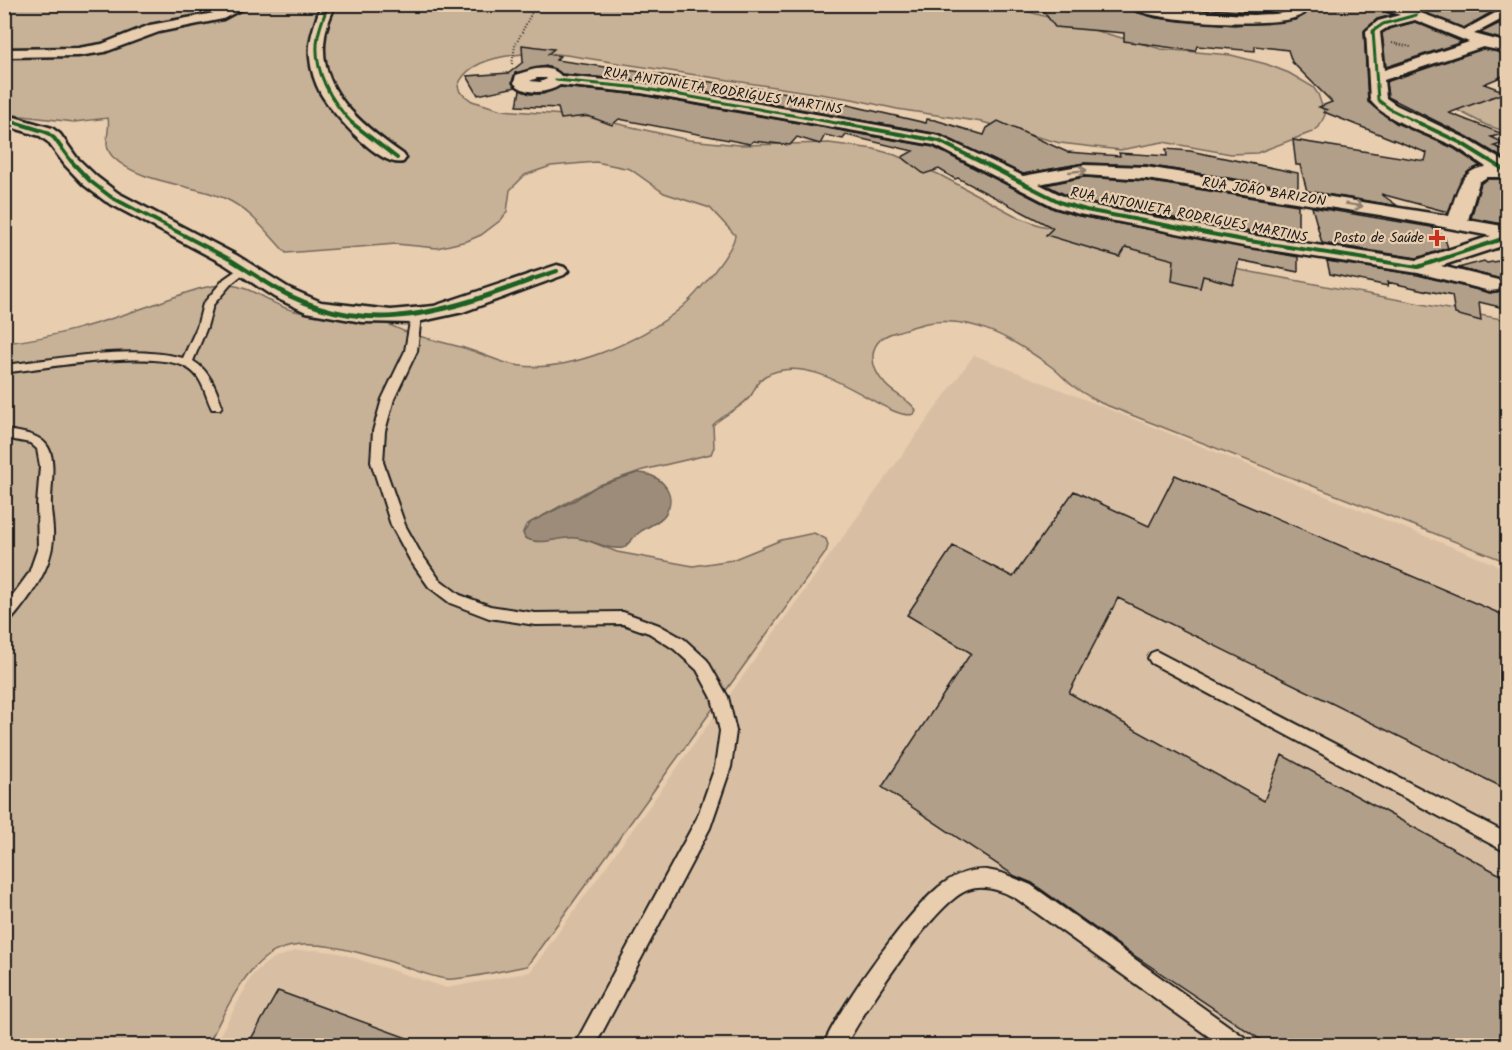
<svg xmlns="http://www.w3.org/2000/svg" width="1512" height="1050" font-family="Kalam,sans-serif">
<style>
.built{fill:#d8bfa4}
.green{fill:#c7b197;stroke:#72665a;stroke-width:1.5}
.water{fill:#9d8c79;stroke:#695f54;stroke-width:1.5}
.building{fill:#b29f89;stroke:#1c1c1c;stroke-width:1.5}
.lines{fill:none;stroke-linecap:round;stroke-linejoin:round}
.lane-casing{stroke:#1c1c1c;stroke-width:4}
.street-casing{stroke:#1c1c1c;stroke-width:5}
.path{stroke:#1c1c1c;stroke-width:2;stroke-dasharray:1 2;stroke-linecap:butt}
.lane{fill:#e8cdaf;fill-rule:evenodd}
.street{fill:#e8cdaf;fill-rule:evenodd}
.cycleway-far2-casing{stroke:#e8cdaf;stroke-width:5}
.cycleway-far1-casing{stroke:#e8cdaf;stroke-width:6}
.cycleway-casing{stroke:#e8cdaf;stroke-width:8}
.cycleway-far2{stroke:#1b5e20;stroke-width:3}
.cycleway-far1{stroke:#1b5e20;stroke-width:4}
.cycleway{stroke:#1b5e20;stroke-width:5}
.oneway{stroke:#8c7d6d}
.poi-dot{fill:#c8321e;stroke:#e8cdaf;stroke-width:2}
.labels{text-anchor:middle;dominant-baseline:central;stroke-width:4.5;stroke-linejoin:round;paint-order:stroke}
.far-street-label{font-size:14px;fill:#1c1c1c;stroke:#e8cdaf}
.far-poi-label{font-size:14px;fill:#1c1c1c;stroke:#e8cdaf;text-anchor:end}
</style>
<rect width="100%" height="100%" fill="#e8cdaf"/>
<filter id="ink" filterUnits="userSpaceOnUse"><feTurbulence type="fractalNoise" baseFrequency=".0167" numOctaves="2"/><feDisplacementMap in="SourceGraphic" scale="12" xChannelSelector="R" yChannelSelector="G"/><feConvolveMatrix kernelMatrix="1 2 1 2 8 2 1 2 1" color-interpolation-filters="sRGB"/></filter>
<g filter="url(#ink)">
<path class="built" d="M 974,355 L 1507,569 L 1507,1045 L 214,1046 L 253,974 L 270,960 L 295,951 L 316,950 L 339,953 L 447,988 L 530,972 Z"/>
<path class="green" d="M 795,4 L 809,8 L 848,9 L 928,4 L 1005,5 L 1161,49 L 1231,55 L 1266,64 L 1289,73 L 1313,87 L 1318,94 L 1325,115 L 1319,127 L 1312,132 L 1257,153 L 1231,154 L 1163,142 L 1120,150 L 1060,143 L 982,122 L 897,109 L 852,99 L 566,55 C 536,52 470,51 458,86 L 460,92 L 472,101 L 502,110 L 588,117 L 689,140 L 740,145 L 829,143 L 874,149 L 895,155 L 940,175 L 1018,217 L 1039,225 L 1160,255 L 1507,320 L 1507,562 L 1101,403 C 1092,398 1082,393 1073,386 C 1065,380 1058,371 1049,365 C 1014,340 973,315 927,323 C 917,325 907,329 896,332 C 868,339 867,364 885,384 C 894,395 908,398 916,410 L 914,414 C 888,424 818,346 765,376 C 757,381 756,387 752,394 C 744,407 724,414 713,425 L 714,447 L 711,454 L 643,470 L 597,486 L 526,525 L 523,532 L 525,538 L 574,537 L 587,540 L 617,552 L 693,566 L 732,560 L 781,540 L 814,533 L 826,539 L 828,545 L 826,552 L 527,966 C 510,969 460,981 446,979 C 427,976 407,967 388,961 C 277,927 257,942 208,1045 L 5,1046 L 5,343 C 54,338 103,322 149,306 C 174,298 202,284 228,285 C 252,286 272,306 295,311 C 323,318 353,315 381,322 C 390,324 397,329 406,332 C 426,339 447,343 467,349 C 480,353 493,359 506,363 C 560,378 641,342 682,307 C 696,295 733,252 735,235 L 710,208 L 664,193 L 630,169 L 596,162 L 551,166 L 525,175 L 510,190 L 507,212 L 501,220 L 481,235 L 467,241 L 437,248 L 396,244 L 286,253 C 267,233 250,209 224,198 C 191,184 139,183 113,157 C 101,145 111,131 108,118 L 74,122 L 5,114 L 5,5 Z
M 1497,90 L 1507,90 L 1507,132 L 1486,125 L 1455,109 Z"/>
<path class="water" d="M 637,473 C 657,472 679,491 666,513 C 660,523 649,525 640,532 C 633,537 629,544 623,548 C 605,550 594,540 576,538 C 558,536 543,547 525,538 L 523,533 L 531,522 L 575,500 L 597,486 Z"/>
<path class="building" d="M 1038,4 L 1060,4 L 1063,10 L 1070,12 L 1078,8 L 1079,4 L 1123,4 L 1136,12 L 1156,18 L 1234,25 L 1295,20 L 1305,15 L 1314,4 L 1368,4 L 1393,15 L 1377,19 L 1364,31 L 1368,102 L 1396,123 L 1453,148 L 1480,166 L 1469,171 L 1463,177 L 1448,212 L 1381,194 L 1398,206 L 1307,191 L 1300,165 L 1296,165 L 1293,140 L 1425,161 L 1427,153 L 1324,112 L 1327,110 L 1319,107 L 1332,102 L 1292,62 L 1288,50 L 1255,46 L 1255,51 L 1197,46 L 1195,51 L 1124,41 L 1124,33 L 1055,27 Z
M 1167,4 L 1297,4 L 1283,11 L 1254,13 Z
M 1397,4 L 1506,4 L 1464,28 Z
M 1415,22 L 1462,42 L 1386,67 L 1382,33 L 1389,29 Z
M 1498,24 L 1508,27 L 1508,41 L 1480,33 Z
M 522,45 L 554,49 L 548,54 L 560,56 L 556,60 L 837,100 L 835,102 L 926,123 L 927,119 L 935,120 L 984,135 L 987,128 L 998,121 L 1067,152 L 1120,156 L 1119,153 L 1167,156 L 1166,149 L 1190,151 L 1298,173 L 1298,189 L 1146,165 L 1084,163 L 1023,174 L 939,134 L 641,81 L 562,74 L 546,66 L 515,73 L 512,82 L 516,87 L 478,95 L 467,76 L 509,73 L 523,62 Z
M 1483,49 L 1498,52 L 1508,57 L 1508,74 L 1484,84 L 1506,92 L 1449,113 L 1503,134 L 1491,137 L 1504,143 L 1494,146 L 1508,152 L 1508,161 L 1468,137 L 1388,97 L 1386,82 Z
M 560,87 L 641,95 L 933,147 L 1054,209 L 1079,216 L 1298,257 L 1298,272 L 1239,260 L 1233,284 L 1203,276 L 1200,288 L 1172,281 L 1174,260 L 1126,247 L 1120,257 L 1046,235 L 1053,228 L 958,178 L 955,179 L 939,169 L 924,174 L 902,157 L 913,151 L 846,135 L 843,139 L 825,135 L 820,144 L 797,137 L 790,145 L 753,141 L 750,144 L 619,119 L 612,125 L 588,116 L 561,119 L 558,108 L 517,106 L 520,90 L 530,94 L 543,94 Z
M 1084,177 L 1146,181 L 1298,205 L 1298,240 L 1090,203 L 1070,197 L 1046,185 Z
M 1488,179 L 1508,179 L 1508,225 L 1471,218 L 1481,183 Z
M 1312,207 L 1431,227 L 1444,236 L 1448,248 L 1417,258 L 1322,243 Z
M 1327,261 L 1418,275 L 1490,293 L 1500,291 L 1503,286 L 1500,279 L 1458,268 L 1484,261 L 1487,263 L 1498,261 L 1508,267 L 1508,309 L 1479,302 L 1481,321 L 1455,314 L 1452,296 L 1387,282 L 1388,286 L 1330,274 Z
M 1175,475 L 1508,617 L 1508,790 L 1118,598 L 1069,693 L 1264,801 L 1282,755 L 1508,879 L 1508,1046 L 1270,1046 L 1120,946 L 1032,883 L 1015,876 L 882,787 L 971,653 L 907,615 L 953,546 L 1013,577 L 1074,491 L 1149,526 Z
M 278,991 L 421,1043 L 421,1046 L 247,1046 Z"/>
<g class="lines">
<defs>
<path id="lane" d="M 244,265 L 249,268 L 248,270 L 232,283 L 213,305 L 207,327 L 193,361 C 210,371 216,389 222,406 L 220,409 L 212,409 C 205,395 203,378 189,369 C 159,348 43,368 4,373 L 4,365 C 60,359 128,344 183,358 L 197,327 L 203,304 L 224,279 Z
M 416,313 L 421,316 L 417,351 L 394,399 L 385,431 L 383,462 L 405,525 L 420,552 L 439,579 L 460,595 L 490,606 L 535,613 L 623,612 L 659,625 L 684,639 L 707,660 L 728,697 L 736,731 L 731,767 L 710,828 L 595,1046 L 574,1046 L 697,818 L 715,767 L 720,731 L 712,698 L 697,670 L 674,649 L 649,633 L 623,624 L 535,625 L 489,618 L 450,603 L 429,587 L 410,560 L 391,525 L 371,462 L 373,431 L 382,399 L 405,351 L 411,316 Z
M 4,430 C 58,435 54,452 51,498 C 50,512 54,525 53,539 C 51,571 28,600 9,623 L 4,625 L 4,607 L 29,573 L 38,547 L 37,505 L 40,466 L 37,449 L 30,443 L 4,438 Z
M 1156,651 L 1508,834 L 1508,853 L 1151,663 L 1148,658 L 1151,653 Z
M 987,870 L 1002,873 L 1031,885 L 1247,1039 L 1250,1046 L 1222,1046 L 1017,899 C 1003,891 985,884 968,890 C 934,902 865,1011 845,1046 L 823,1046 C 839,1007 911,906 944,883 C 957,874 971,869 987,870 Z"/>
<path id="street" d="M 233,4 L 251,4 L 223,19 L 159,32 L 105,52 L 78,56 L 4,57 L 4,49 L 78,48 L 102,44 L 150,25 L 214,13 Z
M 321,4 L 335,4 C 332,15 326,25 325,36 C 316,90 364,127 403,154 L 406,158 L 403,162 C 380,168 332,113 321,94 C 315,83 311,70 310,58 C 308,38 316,23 321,4 Z
M 1062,4 L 1076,4 L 1077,6 L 1070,10 L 1065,9 Z
M 1125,4 C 1168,4 1211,15 1254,15 C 1265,14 1277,15 1287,12 C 1299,7 1297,4 1312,4 C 1307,11 1302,16 1294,18 C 1267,27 1145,23 1125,4 Z
M 1370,4 C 1404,4 1432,17 1464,30 L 1508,6 L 1508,16 L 1474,34 L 1508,43 L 1508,52 L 1483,47 L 1384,80 L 1386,98 L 1396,105 L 1467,139 L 1508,164 L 1508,177 L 1487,177 L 1479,182 L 1468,220 L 1508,227 L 1508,244 L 1441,266 L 1498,280 L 1501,285 L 1498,290 L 1490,291 L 1418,273 L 1243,246 L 1079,214 L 1055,207 L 934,145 L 641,93 L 560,85 C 547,94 525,95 514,83 L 516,75 C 530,70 550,63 561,76 L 641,83 L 939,136 L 1023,176 L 1084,165 L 1146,167 L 1449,216 C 1457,195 1459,169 1486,167 C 1475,160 1465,152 1454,146 C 1430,134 1385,121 1370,100 L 1366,31 L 1378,21 L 1400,15 ZM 1415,20 L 1469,42 L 1384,70 L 1380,32 L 1388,27 ZM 537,78 L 546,78 L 547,79 L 540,82 L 530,81 ZM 1084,175 L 1146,179 L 1380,215 L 1491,236 L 1417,260 L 1243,234 L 1089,205 L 1069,199 L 1039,184 Z
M 4,114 L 52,128 L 60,134 L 77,158 L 97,177 L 118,193 L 238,256 L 289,288 L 321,302 L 391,310 L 434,306 L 557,265 L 564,267 L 568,271 L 564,275 L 463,312 L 413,323 L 362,322 L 306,312 L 274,297 L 224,264 L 105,201 L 84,185 L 65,165 L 48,142 L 40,136 L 4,125 Z"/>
</defs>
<use href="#lane" class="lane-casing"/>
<use href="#street" class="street-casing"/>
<path class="path" d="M 1392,43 L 1411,47
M 512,64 L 515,46 L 536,4"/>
<use href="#lane" class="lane"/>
<use href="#street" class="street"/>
<defs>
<path id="cycleway-far2" d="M 328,4 C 325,15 320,25 318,36 C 312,70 331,102 354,125
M 1416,15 L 1383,24 L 1373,31 L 1378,100 L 1390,109 L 1423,125
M 556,80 L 641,88 L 847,125
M 4,119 L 22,125"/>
<path id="cycleway-far1" d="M 17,123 L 46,132 L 54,138 L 71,161 L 90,181 L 111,197 L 231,260 L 264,281
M 352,123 L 397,158
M 838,123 L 939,141 L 1062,203 L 1086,210 L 1243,240 L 1418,267 L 1508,237
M 1419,123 L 1461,143 L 1508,172
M 527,281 L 557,271"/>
<path id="cycleway" d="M 262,280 C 355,341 435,316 531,280"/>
</defs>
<use href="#cycleway-far2" class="cycleway-far2-casing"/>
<use href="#cycleway-far1" class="cycleway-far1-casing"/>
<use href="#cycleway" class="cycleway-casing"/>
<use href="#cycleway-far2" class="cycleway-far2"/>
<use href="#cycleway-far1" class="cycleway-far1"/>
<use href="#cycleway" class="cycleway"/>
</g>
<defs><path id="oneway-shaft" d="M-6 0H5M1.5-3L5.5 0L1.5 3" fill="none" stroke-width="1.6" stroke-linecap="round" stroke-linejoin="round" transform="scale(1.5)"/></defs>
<g class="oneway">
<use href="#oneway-shaft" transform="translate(1078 171) rotate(-6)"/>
<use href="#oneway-shaft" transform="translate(1354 205) rotate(9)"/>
</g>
</g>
<path class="poi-dot" d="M1434 229h6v6h6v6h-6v6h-6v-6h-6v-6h6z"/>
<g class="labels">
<g class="far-street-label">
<text transform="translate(723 91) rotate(9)">RUA ANTONIETA RODRIGUES MARTINS</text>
<text transform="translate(1264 192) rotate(9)">RUA JOÃO BARIZON</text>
<text transform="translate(1189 215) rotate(11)">RUA ANTONIETA RODRIGUES MARTINS</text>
</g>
<g class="far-poi-label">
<text x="1424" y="238">Posto de Saúde</text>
</g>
</g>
<rect width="1512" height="1050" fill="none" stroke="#e8cdaf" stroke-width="24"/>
<rect x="12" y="12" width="1488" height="1026" fill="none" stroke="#1c1c1c" stroke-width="2" filter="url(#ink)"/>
</svg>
